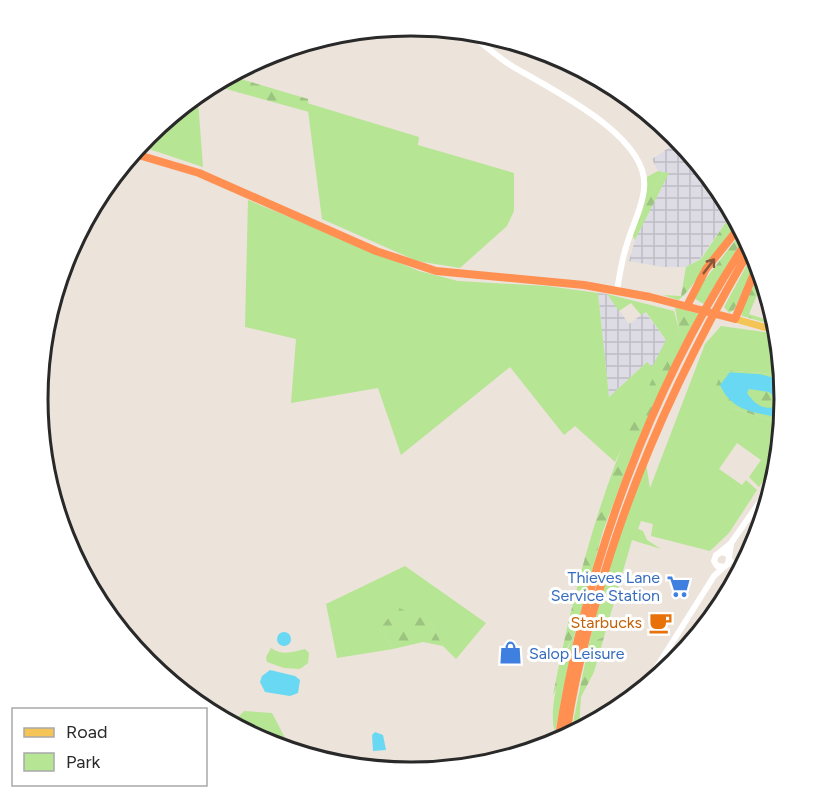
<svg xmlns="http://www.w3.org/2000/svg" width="823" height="798" font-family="Figtree,sans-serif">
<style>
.industrial{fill:url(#industrial-grid)}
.green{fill:#b6e594}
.forest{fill:url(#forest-firs)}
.water{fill:#69d8f2;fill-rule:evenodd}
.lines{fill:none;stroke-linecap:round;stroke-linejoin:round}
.street{stroke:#fff;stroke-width:4}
.secondary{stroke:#fff;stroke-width:6}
.primary{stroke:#f5c456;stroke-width:7}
.highway{stroke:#ff9052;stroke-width:8}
.oneway{stroke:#89573b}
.labels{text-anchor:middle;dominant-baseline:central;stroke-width:6;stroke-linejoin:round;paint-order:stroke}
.shop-label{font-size:16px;fill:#366cbe;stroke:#fff;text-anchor:end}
.food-label{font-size:16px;fill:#c56008;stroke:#fff;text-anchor:end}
.rim{fill:none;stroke:#292929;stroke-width:3}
</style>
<defs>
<pattern id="industrial-grid" width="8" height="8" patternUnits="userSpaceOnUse" patternTransform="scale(1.5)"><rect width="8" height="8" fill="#dddbe4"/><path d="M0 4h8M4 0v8" fill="none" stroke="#bebcc4"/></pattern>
<pattern id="forest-firs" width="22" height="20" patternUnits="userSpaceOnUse" patternTransform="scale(1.5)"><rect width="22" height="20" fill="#b6e594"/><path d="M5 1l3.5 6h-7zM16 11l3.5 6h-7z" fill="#9cc480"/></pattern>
</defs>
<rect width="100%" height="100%" fill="#ece3da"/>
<path class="industrial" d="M 679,141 L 730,216 L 700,259 L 686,267 L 663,267 L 629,261 L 635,240 L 668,174 L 658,171 L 652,159 Z
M 598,293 L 607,294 L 629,324 L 645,312 L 666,340 L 655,364 L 652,367 L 647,362 L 609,397 Z"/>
<path class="green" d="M 198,101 L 203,167 L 140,146 L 148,135 Z
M 307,103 L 419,137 L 418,145 L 514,173 L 514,211 L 507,226 L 460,268 L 417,261 L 322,219 Z
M 658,171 L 663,172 L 635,226 L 645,200 L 647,177 Z
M 248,200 L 419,271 L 458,281 L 547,286 L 598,293 L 609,397 L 647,362 L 652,367 L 666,340 L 646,312 L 641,315 L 631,303 L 619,311 L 607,294 L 674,311 L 679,330 L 615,462 L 575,426 L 564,435 L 510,367 L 401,455 L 378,388 L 291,403 L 296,339 L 245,327 Z
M 721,326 L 772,333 L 770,353 L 776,354 L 781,378 C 764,370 749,374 731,370 L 732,408 L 780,423 L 770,472 L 759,487 L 749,477 L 761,460 L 737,443 L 719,469 L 742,485 L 746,480 L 757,490 L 729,533 L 710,551 L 651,536 L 653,524 L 641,521 L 638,529 L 643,531 L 647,540 L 661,549 L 632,540 L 604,637 L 589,643 L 612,557 L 646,463 L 650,488 L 705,344 Z
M 405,566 L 486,623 L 456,659 L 443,646 L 430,622 L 380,629 L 393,649 L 337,658 L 326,604 Z
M 575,633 L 555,732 C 547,710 563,655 575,633 Z
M 271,648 C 283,656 292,652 305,649 L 309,653 L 308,663 L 300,669 L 284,668 L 267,662 L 266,657 Z
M 244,711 L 272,713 L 285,738 L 281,743 L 263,741 L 232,719 L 231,717 L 238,717 Z"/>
<path class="forest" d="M 234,77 L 308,99 L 309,112 L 219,87 Z
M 663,172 L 669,173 L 635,240 L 632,234 L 635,226 Z
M 730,216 L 736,226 C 726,238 686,298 678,300 L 663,295 L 681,296 L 686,267 L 701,259 Z
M 741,233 L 744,237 L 704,304 L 695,299 L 697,290 Z
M 754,252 L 757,260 L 734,310 L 729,313 L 724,307 Z
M 760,272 L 762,283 L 749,314 L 770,321 L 770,324 L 742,316 L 741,311 Z
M 675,307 L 699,314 L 632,454 L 603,531 L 575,633 L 565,652 L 560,681 L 553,695 C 578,567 612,444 679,330 Z
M 731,370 C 749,374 764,370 781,378 L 785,399 L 780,423 L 732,408 L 716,386 L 720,376 Z
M 397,607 L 430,622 L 443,646 L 423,642 L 393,649 L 380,629 Z
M 604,637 L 594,672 L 581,697 L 579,728 L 571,733 L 589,643 Z"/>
<path class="water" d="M 730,372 C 752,375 760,371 781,381 L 785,399 L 781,418 C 755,412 732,412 720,385 ZM 749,389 L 769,392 L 778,400 L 776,407 C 762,410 755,404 747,393 Z
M277 639a7 7 0 1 1 14 0a7 7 0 1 1-14 0Z
M 270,670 L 295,676 L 300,680 L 298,693 L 290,696 L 265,692 L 260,682 L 262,676 Z
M 375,732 L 383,735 L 386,750 L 373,751 L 372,735 Z"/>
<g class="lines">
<path class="street" d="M 730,559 L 739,568"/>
<path class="secondary" d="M 475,38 C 487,47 499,58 512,66 C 550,89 650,136 644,188 C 643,206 633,224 628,241 C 622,257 620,274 617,290
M 719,553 L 731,543 L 766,493
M 727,554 L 722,552 L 716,555 L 714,561 L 717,566 L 724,567 L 728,564 L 731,544
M 648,681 L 714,576 L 724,567"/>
<path class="primary" d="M 735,319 L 771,329"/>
<path class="highway" d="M 135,154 L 199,173 L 376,251 L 436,271 L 584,285 L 650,297 L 735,319 L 758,264
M 687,306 L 706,269 L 738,229
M 566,736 C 572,691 583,646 596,602 C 631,476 684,361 751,248
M 558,742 C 585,567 649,389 747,241"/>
</g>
<defs><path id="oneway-shaft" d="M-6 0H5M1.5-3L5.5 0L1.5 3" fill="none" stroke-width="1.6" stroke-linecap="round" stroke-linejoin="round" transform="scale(1.5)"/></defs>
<use class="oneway" href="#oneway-shaft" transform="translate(709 266) rotate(-53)"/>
<defs>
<symbol id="supermarket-bare" viewBox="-9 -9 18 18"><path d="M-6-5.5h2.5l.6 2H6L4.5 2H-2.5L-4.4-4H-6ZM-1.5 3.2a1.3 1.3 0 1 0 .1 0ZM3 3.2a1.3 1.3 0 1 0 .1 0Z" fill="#3f7fe0" stroke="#fff" stroke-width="2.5" paint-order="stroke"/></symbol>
<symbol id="cafe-bare" viewBox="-9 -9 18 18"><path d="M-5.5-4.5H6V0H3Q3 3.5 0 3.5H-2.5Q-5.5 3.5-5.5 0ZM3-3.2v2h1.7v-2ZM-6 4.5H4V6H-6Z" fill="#e8710a" stroke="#fff" stroke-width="2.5" paint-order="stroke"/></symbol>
<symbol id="shop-bare" viewBox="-9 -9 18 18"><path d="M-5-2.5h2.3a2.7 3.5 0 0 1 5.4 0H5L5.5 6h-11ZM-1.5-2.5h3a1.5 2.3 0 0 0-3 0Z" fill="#3f7fe0" stroke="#fff" stroke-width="2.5" paint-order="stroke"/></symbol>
</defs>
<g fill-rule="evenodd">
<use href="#supermarket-bare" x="662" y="570" width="33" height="33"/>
<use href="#cafe-bare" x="644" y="606" width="33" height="33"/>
<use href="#shop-bare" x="494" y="636" width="33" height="33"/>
</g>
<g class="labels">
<g class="shop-label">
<text x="660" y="577">Thieves Lane<tspan x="660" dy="18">Service Station</tspan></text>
<text x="529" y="653" text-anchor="start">Salop Leisure</text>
</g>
<g class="food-label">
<text x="642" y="622">Starbucks</text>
</g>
</g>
<path d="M0 0H823V798H0ZM48 399a363 363 0 1 1 726 0a363 363 0 1 1-726 0Z" fill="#fff" fill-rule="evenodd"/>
<path class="rim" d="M48 399a363 363 0 1 1 726 0a363 363 0 1 1-726 0Z"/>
<rect x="12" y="708" width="195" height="78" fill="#ffffff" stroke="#a9a9a9" stroke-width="1.5"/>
<rect x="24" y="728" width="30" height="9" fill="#f5c456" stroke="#a9a9a9" stroke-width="1.5"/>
<text x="66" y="738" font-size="18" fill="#292929">Road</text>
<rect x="24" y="753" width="30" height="18" fill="#b6e594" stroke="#a9a9a9" stroke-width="1.5"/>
<text x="66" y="768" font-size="18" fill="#292929">Park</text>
</svg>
